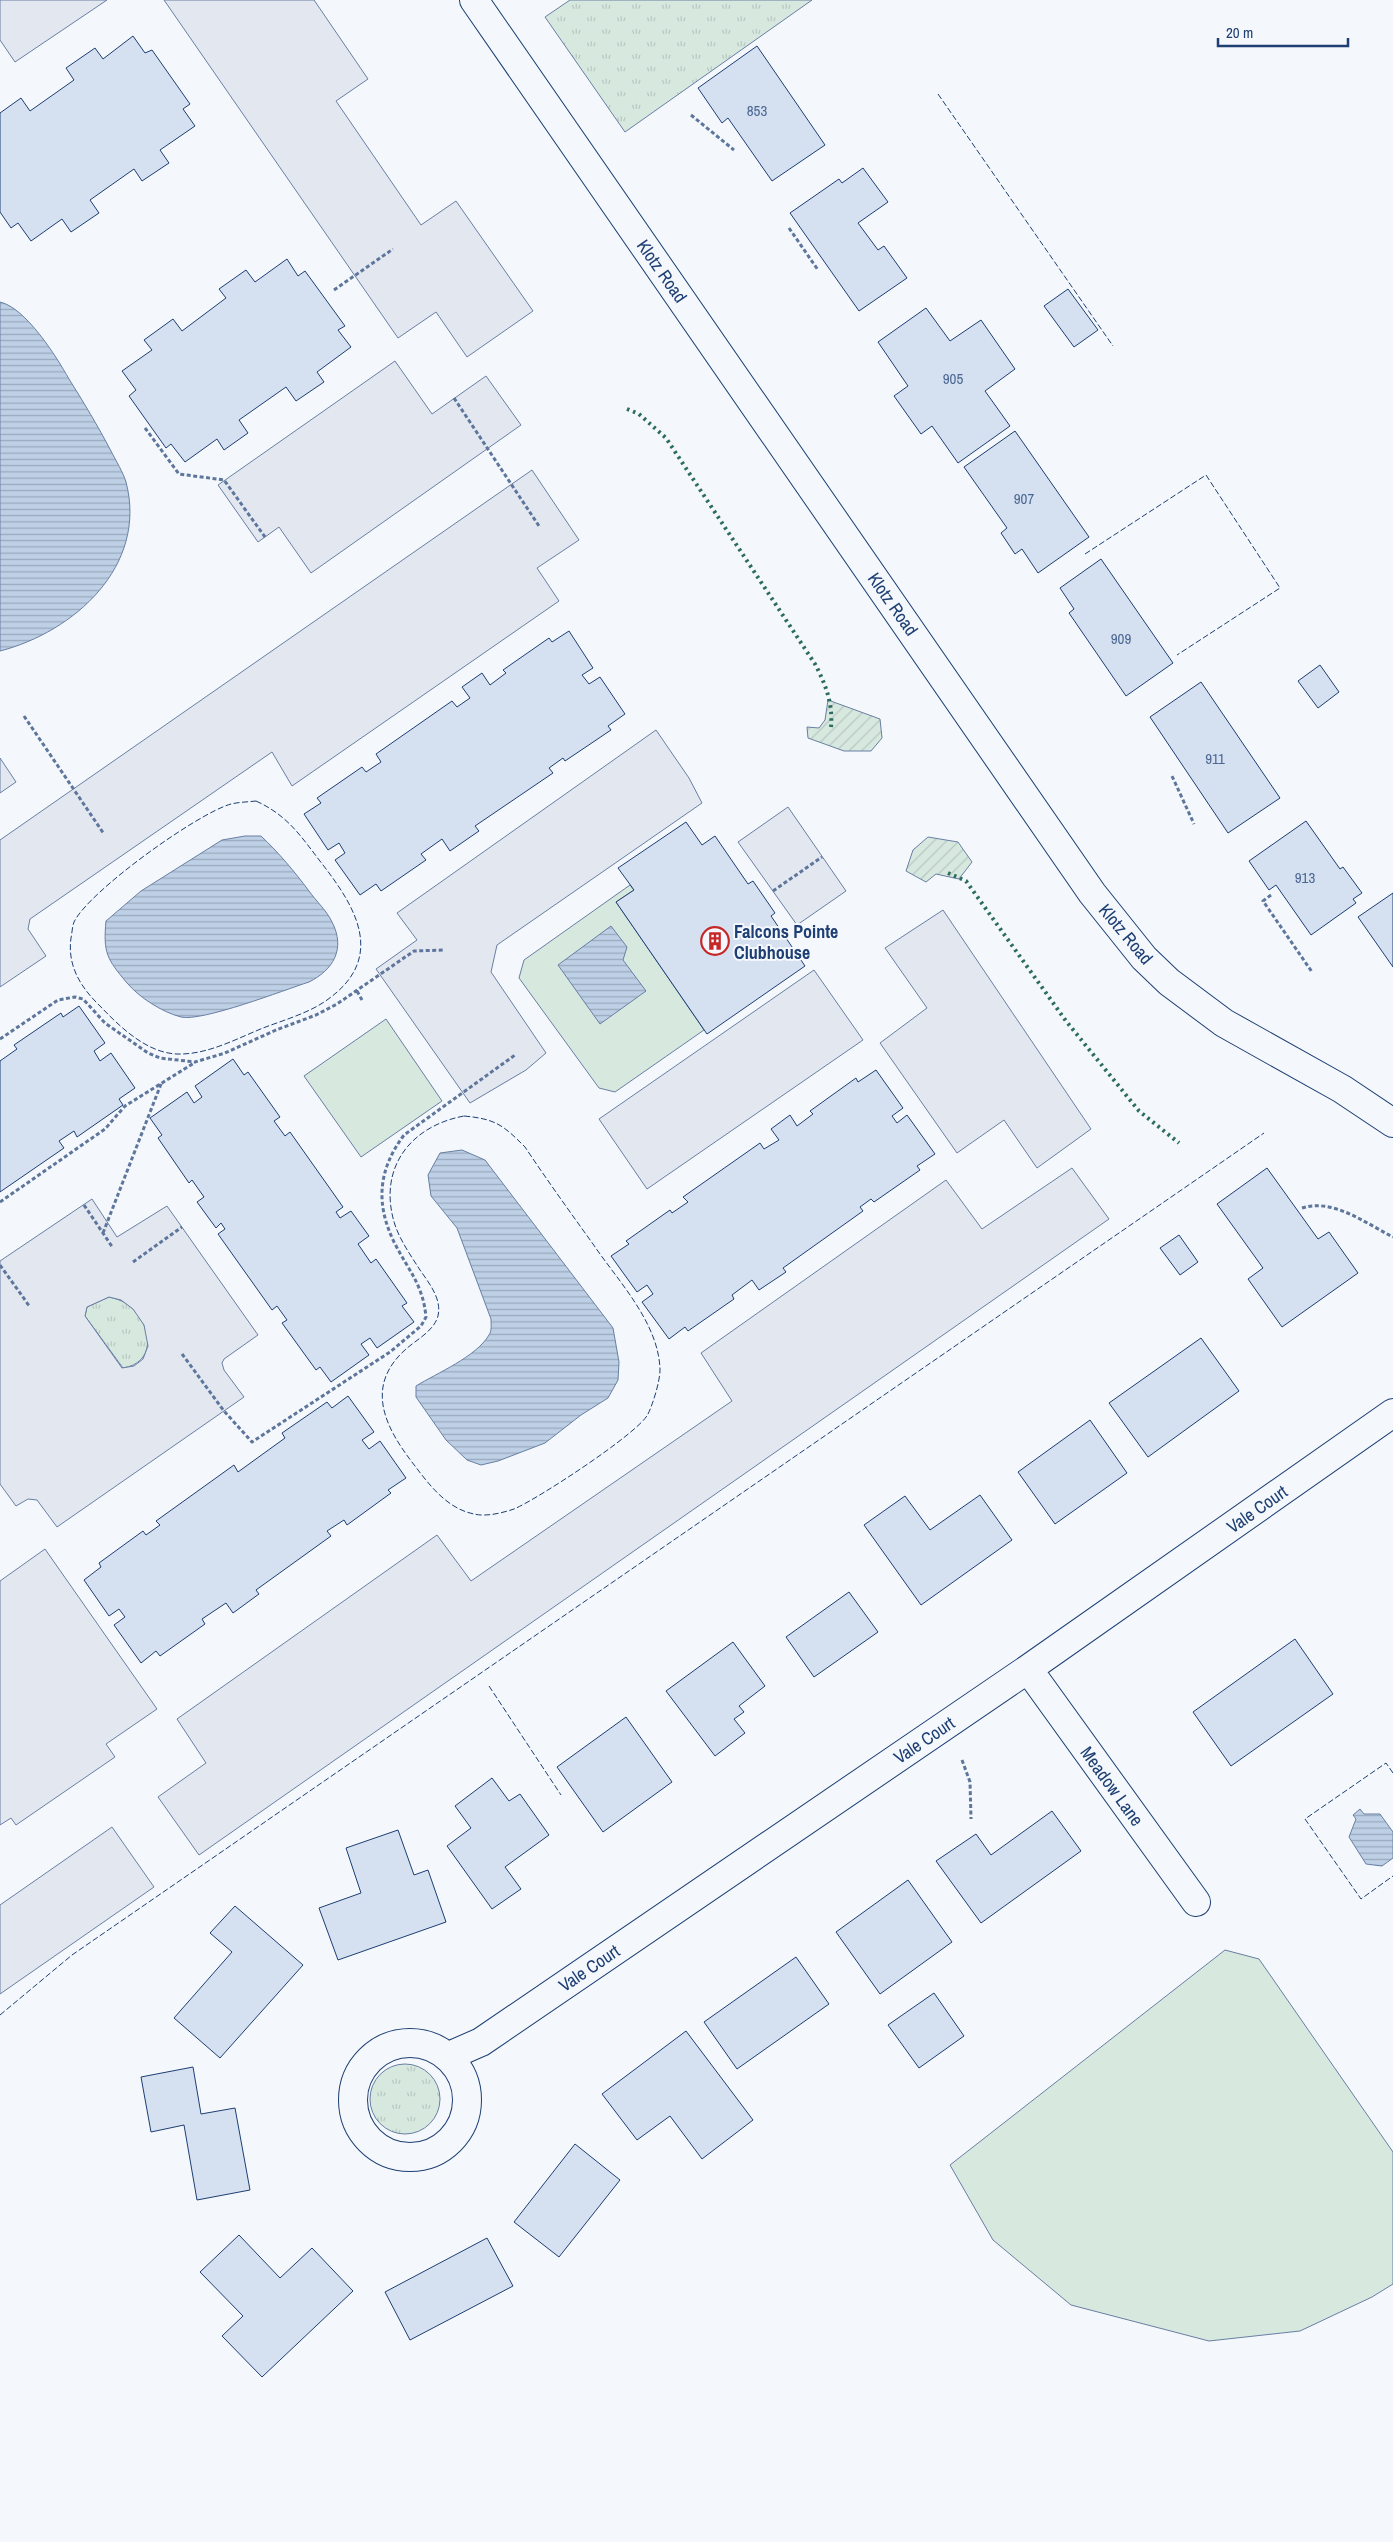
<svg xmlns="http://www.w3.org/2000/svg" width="1393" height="2542" font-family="'Archivo Narrow',sans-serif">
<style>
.grass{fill:url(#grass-tufts);stroke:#687fa3}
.garden{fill:url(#garden-furrows);stroke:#687fa3}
.pitch{fill:#d7e8df;stroke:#687fa3}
.parking{fill:#e3e8f0;stroke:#687fa3;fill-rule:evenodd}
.water{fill:url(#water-rules);stroke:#687fa3}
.building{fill:#d5e0f0;stroke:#1d3f73}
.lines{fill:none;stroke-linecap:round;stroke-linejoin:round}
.minor-casing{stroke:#1d3f73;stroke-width:30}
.tertiary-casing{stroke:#1d3f73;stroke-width:30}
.path{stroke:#5e769c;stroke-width:3;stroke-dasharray:4 2.5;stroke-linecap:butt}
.minor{stroke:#f4f7fb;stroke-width:28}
.tertiary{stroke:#f4f7fb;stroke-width:28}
.hedge{stroke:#2c6c60;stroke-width:4;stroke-dasharray:2.5 4;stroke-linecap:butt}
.fence{stroke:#1d3f73;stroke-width:1;stroke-dasharray:6 2.5;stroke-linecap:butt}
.labels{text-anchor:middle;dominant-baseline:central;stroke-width:4;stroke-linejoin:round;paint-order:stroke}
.number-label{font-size:15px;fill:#4b6792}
.street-label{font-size:18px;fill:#1d3f73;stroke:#f4f7fb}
.poi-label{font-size:18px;font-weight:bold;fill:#1d3f73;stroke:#f4f7fb;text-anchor:start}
</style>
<defs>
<pattern id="grass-tufts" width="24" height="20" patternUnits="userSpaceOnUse" patternTransform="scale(1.25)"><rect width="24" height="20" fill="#d7e8df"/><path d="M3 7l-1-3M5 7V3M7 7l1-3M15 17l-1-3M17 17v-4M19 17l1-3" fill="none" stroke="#b8c8c3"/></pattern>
<pattern id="garden-furrows" width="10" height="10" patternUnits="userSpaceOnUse" patternTransform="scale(1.25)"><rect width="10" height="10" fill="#d7e8df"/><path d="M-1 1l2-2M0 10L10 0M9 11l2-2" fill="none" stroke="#b8c8c3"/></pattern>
<pattern id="water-rules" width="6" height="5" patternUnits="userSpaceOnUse" patternTransform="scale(1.25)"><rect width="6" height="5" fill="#bed0e5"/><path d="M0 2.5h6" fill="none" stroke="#9aaabe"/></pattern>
</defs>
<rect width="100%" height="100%" fill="#f4f7fb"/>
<path class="grass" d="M 570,0 L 812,0 L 625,132 L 545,17 Z
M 109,1297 C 118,1299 126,1302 133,1309 C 153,1329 155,1363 123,1368 L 85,1316 L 87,1307 Z
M370 2099a35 35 0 1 1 70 0a35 35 0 1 1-70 0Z"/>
<path class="garden" d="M 828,700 L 880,719 L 882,738 L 871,751 L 844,751 L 808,738 L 807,727 L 819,728 L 825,720 Z
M 928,837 L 958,842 L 972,862 L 959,879 L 936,874 L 926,882 L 906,871 L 913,850 Z"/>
<path class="pitch" d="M 630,885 L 634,890 L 616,902 L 704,1030 L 615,1092 L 599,1088 L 519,978 L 524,960 Z
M 386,1019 L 442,1101 L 361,1157 L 304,1076 Z
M 1225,1950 L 1259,1959 L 1393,2152 L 1393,2284 L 1372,2297 L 1300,2331 L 1209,2341 L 1071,2305 L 993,2240 L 950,2165 Z"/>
<path class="parking" d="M 0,0 L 107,0 L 15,62 L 0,40 Z
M 164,0 L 314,0 L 368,79 L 336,101 L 421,225 L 456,201 L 533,311 L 467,357 L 436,312 L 398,338 Z
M 395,361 L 432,414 L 486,376 L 521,425 L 311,573 L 279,527 L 258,542 L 218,485 Z
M 532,470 L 579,540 L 537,568 L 559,601 L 292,786 L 272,752 L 30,919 L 28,929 L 46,956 L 0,987 L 0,840 Z
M 656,730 L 689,778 L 702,803 L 497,945 L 491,972 L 546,1053 L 526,1070 L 470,1103 L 376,969 L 417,940 L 397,913 Z
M 0,758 L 16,782 L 0,793 Z
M 788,807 L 846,891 L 797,925 L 738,842 Z
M 943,910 L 1091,1129 L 1037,1168 L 1004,1120 L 957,1153 L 880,1043 L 927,1008 L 885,948 Z
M 814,970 L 863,1040 L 647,1189 L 599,1119 Z
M 1072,1168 L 1109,1219 L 199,1855 L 158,1797 L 206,1763 L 177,1719 L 437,1535 L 471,1581 L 732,1401 L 701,1353 L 946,1180 L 982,1229 Z
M 92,1199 L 117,1237 L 167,1206 L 258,1335 L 224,1359 L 222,1363 L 224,1370 L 244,1397 L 57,1527 L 37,1500 L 28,1499 L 16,1506 L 0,1484 L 0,1261 ZM 109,1297 L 121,1300 L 133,1309 L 144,1325 L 148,1346 L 143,1359 L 134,1366 L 122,1368 L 85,1316 L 87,1307 Z
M 45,1549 L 157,1709 L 106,1744 L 115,1757 L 16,1825 L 11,1818 L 0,1825 L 0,1581 Z
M 112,1827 L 154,1887 L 0,1994 L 0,1905 Z"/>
<path class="water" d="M 0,302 C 26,308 56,356 69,379 C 84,403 98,426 111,451 C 116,461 123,472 126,482 C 148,566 74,632 0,651 Z
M 245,836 L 261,836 C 279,853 294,871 309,891 C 316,901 327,911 332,922 C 346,949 333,970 309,982 C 284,990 202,1022 181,1017 C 162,1012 140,998 127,983 C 107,959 103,953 106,921 L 141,891 L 222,840 Z
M 611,926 L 627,947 L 623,960 L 646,991 L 600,1024 L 558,965 Z
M 462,1150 L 485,1160 L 613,1328 L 619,1362 L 618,1380 L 608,1398 L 581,1415 L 545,1443 L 498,1461 L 481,1465 L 467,1460 L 446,1440 L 416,1397 L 416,1386 C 437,1373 476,1357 489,1335 C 492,1331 491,1324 491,1319 L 457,1228 L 431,1196 L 428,1175 L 440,1153 Z
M 1360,1809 L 1364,1814 L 1380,1814 L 1393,1832 L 1393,1858 L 1382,1866 L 1366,1864 L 1349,1837 L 1356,1819 L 1353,1815 Z"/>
<path class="building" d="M 133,36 L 145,53 L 152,50 L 190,104 L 183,109 L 195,126 L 160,150 L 169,163 L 142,181 L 134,169 L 90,200 L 99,213 L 71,232 L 62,219 L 31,241 L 18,223 L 11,228 L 0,212 L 0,113 L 21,98 L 30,111 L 74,80 L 66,68 L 95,48 L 103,59 Z
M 757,46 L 825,145 L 772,181 L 728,118 L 722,123 L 698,88 Z
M 863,168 L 888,202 L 858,223 L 878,250 L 884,246 L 907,278 L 859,311 L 790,213 L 839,179 L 842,183 Z
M 287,259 L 298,276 L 305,271 L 345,326 L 338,330 L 351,347 L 317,372 L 324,382 L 296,401 L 286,387 L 239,420 L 248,433 L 224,450 L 217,439 L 185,462 L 171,444 L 166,448 L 129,396 L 136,390 L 122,371 L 152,350 L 144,340 L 173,319 L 182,331 L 226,298 L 219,289 L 246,270 L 255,282 Z
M 1068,289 L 1098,330 L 1074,347 L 1044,306 Z
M 926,308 L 950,341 L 981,320 L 1015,369 L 985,391 L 1010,426 L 958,463 L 932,426 L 921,434 L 894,396 L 908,386 L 878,342 Z
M 1015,431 L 1089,537 L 1038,573 L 1022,549 L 1015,554 L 1001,533 L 1007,528 L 964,467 Z
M 1101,559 L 1173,663 L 1126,696 L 1069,613 L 1074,609 L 1060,588 Z
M 569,631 L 593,668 L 582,675 L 589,684 L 600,677 L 625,714 L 608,726 L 611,730 L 565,761 L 563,758 L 549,768 L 553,773 L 475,826 L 479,831 L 450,851 L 442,839 L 421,854 L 426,860 L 381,891 L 376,884 L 360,895 L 335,860 L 345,853 L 339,843 L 328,850 L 304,814 L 321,803 L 317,798 L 362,767 L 366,772 L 381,762 L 376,754 L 452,701 L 457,707 L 470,698 L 462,687 L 482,673 L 490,685 L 506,673 L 503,670 L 549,638 L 552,642 Z
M 1320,665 L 1339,692 L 1318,708 L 1298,681 Z
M 1201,682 L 1280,798 L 1228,833 L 1150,717 Z
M 1306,821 L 1340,869 L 1343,867 L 1362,893 L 1353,899 L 1356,903 L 1311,935 L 1276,885 L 1269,890 L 1249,861 Z
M 686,822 L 702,845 L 715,836 L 748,884 L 753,881 L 775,913 L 771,916 L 805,966 L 707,1034 L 616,902 L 634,890 L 618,868 Z
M 1393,893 L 1393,967 L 1358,917 Z
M 79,1006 L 105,1043 L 94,1051 L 100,1061 L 111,1053 L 135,1088 L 119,1099 L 123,1105 L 77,1137 L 74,1131 L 59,1141 L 64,1148 L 0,1192 L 0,1061 L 17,1049 L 14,1045 L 61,1013 L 63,1017 Z
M 233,1059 L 244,1075 L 248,1072 L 280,1117 L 274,1121 L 285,1136 L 290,1132 L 343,1207 L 336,1212 L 340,1218 L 351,1211 L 369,1236 L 358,1244 L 371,1263 L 376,1259 L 407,1303 L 402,1306 L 414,1322 L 377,1348 L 370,1338 L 361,1344 L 369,1355 L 331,1382 L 320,1367 L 316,1370 L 282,1323 L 287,1320 L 277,1306 L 272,1310 L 218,1234 L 225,1229 L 221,1223 L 216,1228 L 197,1202 L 204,1197 L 192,1180 L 189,1183 L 158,1138 L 162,1135 L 150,1118 L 187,1092 L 194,1103 L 202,1097 L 195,1086 Z
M 876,1070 L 903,1108 L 892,1116 L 897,1123 L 907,1115 L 935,1154 L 917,1166 L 920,1170 L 874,1202 L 871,1199 L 860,1207 L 863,1211 L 783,1268 L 786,1272 L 759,1290 L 752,1280 L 732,1295 L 734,1299 L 688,1331 L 685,1327 L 669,1339 L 642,1302 L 653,1294 L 647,1285 L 637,1292 L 611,1256 L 629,1244 L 626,1241 L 670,1210 L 672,1213 L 688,1202 L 683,1197 L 760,1143 L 764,1149 L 779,1140 L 771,1129 L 790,1115 L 797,1126 L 813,1114 L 810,1111 L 856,1078 L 858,1082 Z
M 1267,1168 L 1318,1239 L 1329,1232 L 1358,1273 L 1282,1327 L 1248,1279 L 1263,1268 L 1217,1204 Z
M 1179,1235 L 1198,1262 L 1180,1275 L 1160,1248 Z
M 1201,1338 L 1239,1391 L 1148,1457 L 1109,1403 Z
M 348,1396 L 374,1432 L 362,1440 L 369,1449 L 380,1441 L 406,1478 L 388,1490 L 391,1493 L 347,1525 L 344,1520 L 327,1531 L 331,1536 L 256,1590 L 259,1594 L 233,1613 L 226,1603 L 202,1619 L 205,1624 L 160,1656 L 156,1651 L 141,1663 L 114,1625 L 125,1617 L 119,1609 L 109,1616 L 84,1580 L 101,1567 L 99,1563 L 143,1531 L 146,1535 L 160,1525 L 156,1521 L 234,1465 L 238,1472 L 285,1438 L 282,1433 L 327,1402 L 332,1408 Z
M 1090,1420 L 1127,1473 L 1055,1524 L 1018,1472 Z
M 980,1495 L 1012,1540 L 921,1605 L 864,1525 L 905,1496 L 930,1530 Z
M 849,1592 L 878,1632 L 814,1677 L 786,1637 Z
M 1295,1639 L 1333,1694 L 1231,1766 L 1193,1712 Z
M 733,1642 L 765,1686 L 739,1706 L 744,1712 L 734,1719 L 745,1733 L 715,1756 L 666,1691 Z
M 626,1717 L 672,1782 L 603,1832 L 557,1767 Z
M 492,1778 L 509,1801 L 520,1794 L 549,1835 L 505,1867 L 521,1889 L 492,1909 L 447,1846 L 471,1828 L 455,1806 Z
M 1052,1811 L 1081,1851 L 981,1923 L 936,1861 L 976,1834 L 991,1855 Z
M 398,1830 L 414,1875 L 428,1870 L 446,1922 L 338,1960 L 319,1908 L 361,1893 L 346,1848 Z
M 908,1880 L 952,1942 L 880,1994 L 836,1932 Z
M 235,1906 L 303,1965 L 220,2058 L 174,2018 L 232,1952 L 210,1933 Z
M 796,1957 L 829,2004 L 737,2069 L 704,2022 Z
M 934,1993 L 964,2036 L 919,2068 L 888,2025 Z
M 686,2031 L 753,2120 L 702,2159 L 670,2116 L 637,2140 L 602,2094 Z
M 193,2067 L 201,2114 L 235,2108 L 250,2190 L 197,2200 L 184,2125 L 151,2132 L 141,2077 Z
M 575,2144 L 620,2180 L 559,2257 L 514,2222 Z
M 239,2235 L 280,2278 L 312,2248 L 353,2291 L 262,2377 L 222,2336 L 243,2316 L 200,2272 Z
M 487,2238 L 513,2286 L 410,2340 L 385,2292 Z"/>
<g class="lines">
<defs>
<path id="minor" d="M 1028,1669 L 1196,1902
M353 2100a57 57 0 1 1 114 0a57 57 0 1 1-114 0Z
M 449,2056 L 481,2042 L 1028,1669 L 1393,1413"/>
<path id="tertiary" d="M 474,0 L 1092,893 L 1144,958 L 1169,982 L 1224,1023 L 1342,1089 L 1393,1123"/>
</defs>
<use href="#minor" class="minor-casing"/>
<use href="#tertiary" class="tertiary-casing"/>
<path class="path" d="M 691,115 L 734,150
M 789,228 L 818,270
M 334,290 L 393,249
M 454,398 L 539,526
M 145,428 L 179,474 L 224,480 L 265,537
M 24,716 L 104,834
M 1172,776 L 1194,824
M 773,891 L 822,857
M 1271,895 L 1263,901 L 1312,972
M 357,991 L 362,1000
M 0,1039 L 58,1000 L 75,997 L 83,999 L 105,1023 L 148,1053 L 160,1058 L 195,1062 L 225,1053 L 276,1030 L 316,1015 L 337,1004 L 414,951 L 445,950
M 0,1202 L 105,1129 L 125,1106 L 194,1063
M 84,1205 L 113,1248
M 1302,1208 C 1333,1198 1365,1223 1393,1237
M 103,1233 L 161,1084
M 133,1262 L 182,1227
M 0,1265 L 30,1307
M 182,1354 L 224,1411 L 252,1442 L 390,1352 L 421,1326 L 426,1317 C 423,1285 409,1271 395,1244 C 375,1204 378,1170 404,1135 L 515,1055
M 962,1760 L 970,1782 L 971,1819"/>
<use href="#minor" class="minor"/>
<use href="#tertiary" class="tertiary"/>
<path class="hedge" d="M 627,409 L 639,414 L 666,438 L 815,664 C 826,685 833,704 831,727
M 948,873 L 966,881 L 1066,1021 L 1139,1111 L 1179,1143"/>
<path class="fence" d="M 938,94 L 1113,346
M 1085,554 L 1206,475 L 1280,588 L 1177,655
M 256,801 C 289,816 302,838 323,865 C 358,910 385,959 327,1000 C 309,1013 284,1020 263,1028 C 236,1039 207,1055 177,1054 C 147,1053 120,1027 101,1007 C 81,988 67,966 71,938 C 72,934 72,927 74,922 C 89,891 198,813 231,804 C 239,802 248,802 256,801 Z
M 464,1116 C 496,1119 503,1125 525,1147 C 547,1180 570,1212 593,1244 C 618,1281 659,1323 660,1370 C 660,1381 653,1404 648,1414 C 639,1433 536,1500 514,1509 C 502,1513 486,1517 474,1514 C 448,1509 430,1486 415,1466 C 386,1429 363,1387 406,1349 C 416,1340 434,1331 438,1316 C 442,1299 429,1283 420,1270 C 411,1256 400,1240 395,1225 C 377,1169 410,1126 464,1116 Z
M 489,1686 L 561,1795
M 1393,1773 L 1386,1763 L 1305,1819 L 1361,1899 L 1393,1876
M 0,2015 L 72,1955 L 1264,1133"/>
</g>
<defs>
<symbol id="building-ring" viewBox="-11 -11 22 22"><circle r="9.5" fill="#f4f7fb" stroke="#c62828" stroke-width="1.5"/><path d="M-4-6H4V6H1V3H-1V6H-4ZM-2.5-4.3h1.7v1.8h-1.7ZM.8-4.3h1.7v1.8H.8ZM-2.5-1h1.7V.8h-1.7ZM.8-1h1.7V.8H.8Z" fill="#c62828"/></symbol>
</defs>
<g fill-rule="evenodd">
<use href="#building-ring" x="699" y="925" width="32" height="32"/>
</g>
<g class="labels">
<g class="number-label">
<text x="757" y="110">853</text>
<text x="953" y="378">905</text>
<text x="1024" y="498">907</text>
<text x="1121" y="638">909</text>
<text x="1215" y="758">911</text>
<text x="1305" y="877">913</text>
</g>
<g class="street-label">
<text transform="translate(662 271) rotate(55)">Klotz Road</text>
<text transform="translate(893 604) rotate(55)">Klotz Road</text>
<text transform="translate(1126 934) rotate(50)">Klotz Road</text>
<text transform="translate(1257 1509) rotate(-35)">Vale Court</text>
<text transform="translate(924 1740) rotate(-34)">Vale Court</text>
<text transform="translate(1112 1786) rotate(54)">Meadow Lane</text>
<text transform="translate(589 1968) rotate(-34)">Vale Court</text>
</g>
<g class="poi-label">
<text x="734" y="931">Falcons Pointe<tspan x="734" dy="21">Clubhouse</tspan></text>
</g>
</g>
<path d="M1218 38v8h130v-8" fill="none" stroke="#1d3f73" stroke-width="2.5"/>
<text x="1226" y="38" font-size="15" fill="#1d3f73" stroke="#f4f7fb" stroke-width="4" paint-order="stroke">20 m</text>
</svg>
